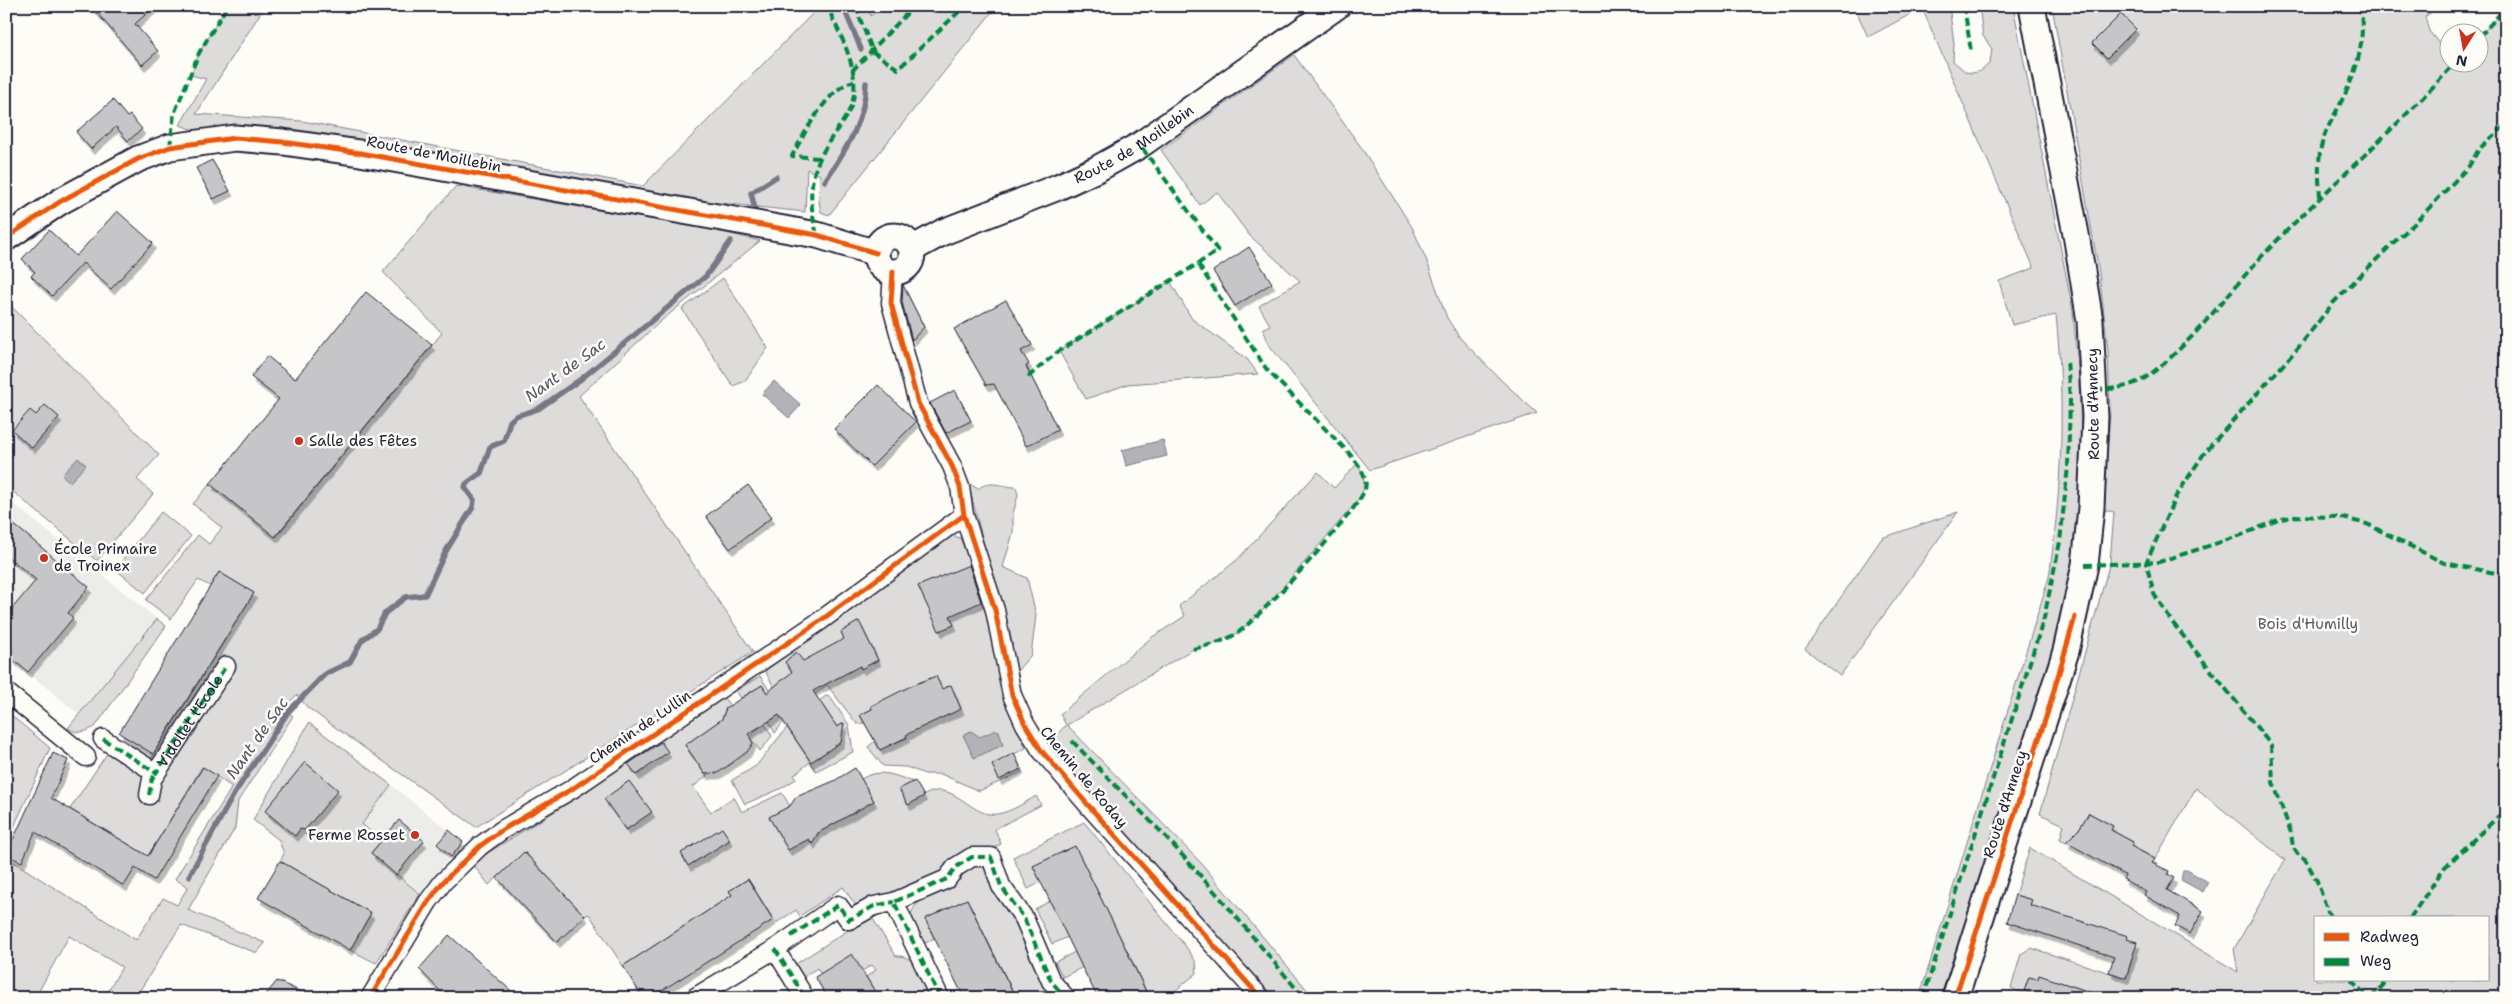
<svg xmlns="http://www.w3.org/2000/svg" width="2512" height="1004" font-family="'Shantell Sans',sans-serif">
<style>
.built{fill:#ecece9}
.green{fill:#dddcdb;stroke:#807f8b;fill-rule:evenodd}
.water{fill:#b2b2b7;stroke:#787885}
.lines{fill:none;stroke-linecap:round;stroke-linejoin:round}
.stream{stroke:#787885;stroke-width:5.5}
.building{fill:#c6c6c8;stroke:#22223b;filter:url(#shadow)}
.street-casing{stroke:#22223b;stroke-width:21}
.secondary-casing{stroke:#22223b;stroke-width:29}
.street{stroke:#fdfcf7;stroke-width:18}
.secondary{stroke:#fdfcf7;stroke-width:25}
.quiet{stroke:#00873e;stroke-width:4;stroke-dasharray:8 4;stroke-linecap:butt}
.cycleway-casing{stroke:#fdfcf7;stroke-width:8}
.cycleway{stroke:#e8590c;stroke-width:5}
.poi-dot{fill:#c8321e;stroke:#fdfcf7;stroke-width:2}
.labels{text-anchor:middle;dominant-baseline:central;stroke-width:5;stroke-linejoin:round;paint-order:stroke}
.street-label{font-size:15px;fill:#22223b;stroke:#fdfcf7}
.poi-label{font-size:15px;fill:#22223b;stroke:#fdfcf7;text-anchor:start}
.park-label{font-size:15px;fill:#5a5a6b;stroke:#fdfcf7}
.water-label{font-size:16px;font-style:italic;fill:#545466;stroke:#fdfcf7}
</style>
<defs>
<filter id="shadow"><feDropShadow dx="3" dy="5.5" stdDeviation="0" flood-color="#0004"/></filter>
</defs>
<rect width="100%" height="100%" fill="#fdfcf7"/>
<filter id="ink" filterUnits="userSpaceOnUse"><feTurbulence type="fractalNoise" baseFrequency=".02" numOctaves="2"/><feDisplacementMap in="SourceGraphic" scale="10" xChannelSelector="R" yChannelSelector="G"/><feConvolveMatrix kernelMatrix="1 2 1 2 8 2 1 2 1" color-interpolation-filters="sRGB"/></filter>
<g filter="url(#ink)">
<path class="built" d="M 6,498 L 157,619 L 80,715 L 10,658 L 6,662 Z
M 391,785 L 463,842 L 420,894 L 371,853 L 362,824 Z"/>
<path class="green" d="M 227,6 L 265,6 L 196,114 L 302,121 L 643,186 L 820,6 L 867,6 L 871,16 L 880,6 L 997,6 L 829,215 L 821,212 L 819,201 L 820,175 L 807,169 L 805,212 L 720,203 L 718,209 L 297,130 L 265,127 L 196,131 L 180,125 L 206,79 L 191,75 L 199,53 Z
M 1854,6 L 1949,6 L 1954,43 L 1953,61 L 1966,72 L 1972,73 L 1981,71 L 1990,63 L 1992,49 L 1983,36 L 1979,6 L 2013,6 L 2073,311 L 2079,380 L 2082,461 L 2076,538 L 2068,589 L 2058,633 L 1944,998 L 1919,998 L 2049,577 C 2062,488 2065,405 2056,315 L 2012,325 L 1999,281 L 2034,268 L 1922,8 L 1868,37 Z
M 2052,6 L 2439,6 L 2425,17 L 2429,31 L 2449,56 L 2450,62 L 2480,62 L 2480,36 L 2506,7 L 2506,998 L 2078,998 L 2081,989 L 2059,982 L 2033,998 L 2011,988 L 2021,954 L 2031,948 L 2126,978 L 2131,962 L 2027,918 L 2031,900 L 2015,895 L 2030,848 L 2238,972 L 2234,949 L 2285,860 L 2196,788 L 2155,859 L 2139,850 L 2129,850 L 2133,842 L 2118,834 L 2108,834 L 2113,826 L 2089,813 L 2079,829 L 2066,842 L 2060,839 L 2064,825 L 2040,814 L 2110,562 L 2114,512 L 2103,510 L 2110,412 L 2108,350 L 2099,272 ZM 2316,918 L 2488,918 L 2488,980 L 2316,980 Z
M 1294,55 L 1361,147 L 1412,227 L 1426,259 L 1447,318 L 1460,338 L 1501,380 L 1537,413 L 1370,470 L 1269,345 L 1263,329 L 1270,325 L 1259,306 L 1300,281 L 1249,235 L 1217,192 L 1200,205 L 1161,150 Z
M 456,186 L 710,229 L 760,241 L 662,320 L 579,396 L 753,652 L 476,827 L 308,708 L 297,695 L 282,708 L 293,716 L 238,801 L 235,828 L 188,910 L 265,943 L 257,953 L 181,925 L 135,998 L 104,998 L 122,967 L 69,936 L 35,998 L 6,998 L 6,857 L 136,940 L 163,898 L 177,905 L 188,887 L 175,879 L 232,787 L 202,767 L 148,856 L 70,809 L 108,752 L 143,772 L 254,593 L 219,572 L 210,586 L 198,580 L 171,619 L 146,600 L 198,535 L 209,544 L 222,528 L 193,504 L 210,484 L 276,537 L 442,333 L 383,272 Z
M 723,278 L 768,348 L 745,381 L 733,386 L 682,309 Z
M 1170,281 L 1192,319 L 1247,359 L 1258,374 L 1128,384 L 1086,399 L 1059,351 Z
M 6,301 L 159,455 L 137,479 L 153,494 L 97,561 L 6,486 Z
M 1358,463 C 1364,477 1367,484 1360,498 L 1257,617 L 1236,634 L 1208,646 L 1193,649 L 1067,725 L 1201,863 L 1314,998 L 1270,998 L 1048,744 L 1066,725 L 1060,714 L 1151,638 L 1185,616 L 1179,606 L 1237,560 L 1318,472 L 1334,488 Z
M 968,483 L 978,489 C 989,479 1002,487 1016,487 L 1018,495 L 1013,514 L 1013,533 L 1003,567 L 1027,578 L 1036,615 L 1031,655 L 1017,671 Z
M 161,512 L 191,536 L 145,593 L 115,569 Z
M 1958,512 L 1840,676 L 1805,649 L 1882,538 Z
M 949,534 L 960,538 L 988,605 L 1005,701 L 1026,748 L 1014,754 L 1022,772 L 979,791 L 941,774 L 925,774 L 906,767 L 883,766 L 868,747 L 875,741 L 881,749 L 907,738 L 906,735 L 871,706 L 872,709 L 860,715 L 864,723 L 857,724 L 827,685 L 809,699 L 796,652 L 785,662 L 793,672 L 774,687 L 765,671 Z
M 157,619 L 166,626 L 95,727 C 85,732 78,735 68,728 Z
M 760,676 L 787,717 L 775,733 L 769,722 L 780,714 L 762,685 L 741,698 L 736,691 Z
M 826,696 L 830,697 L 849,725 L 853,752 L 816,771 L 810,762 L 794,775 L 796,779 L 780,789 L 745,804 L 732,780 L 756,766 L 793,720 ZM 823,706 L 838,729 L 835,746 L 811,762 L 789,729 Z
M 724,698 L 730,706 L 726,708 L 722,719 L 685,745 L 707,776 L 693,787 L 711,812 L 734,797 L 742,812 L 782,793 L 790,806 L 770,817 L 806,835 L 810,842 L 818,833 L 874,801 L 861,779 C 880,768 894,775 913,782 L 900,789 L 908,805 C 916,800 927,792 936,791 C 958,788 975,818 997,814 C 1011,812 1024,803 1036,796 L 1041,805 L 995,829 L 1001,844 L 989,850 L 978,848 L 966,850 L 947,861 L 937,877 L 890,895 L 870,897 L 856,906 L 843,887 L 800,916 L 796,910 L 776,923 L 748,879 L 729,891 L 732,895 L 623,966 L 589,914 L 585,916 L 525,852 L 489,885 L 474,866 L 486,854 L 586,792 L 658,738 Z
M 6,711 L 50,748 L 6,844 Z
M 309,723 L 391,785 L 362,824 L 381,841 L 371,853 L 420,894 L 376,963 L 350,950 L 371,913 L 280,861 L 284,854 L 279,840 L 253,820 Z
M 765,724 L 772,736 L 760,751 L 750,738 L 757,729 Z
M 1084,822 L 1186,947 L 1196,962 L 1197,973 L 1166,998 L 1149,998 L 1125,947 L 1033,866 L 1041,882 L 1028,889 L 1013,857 Z
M 980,865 L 988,870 L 1017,922 L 1035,968 L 1056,998 L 1016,998 L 967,899 L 925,919 L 934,938 L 922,945 C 918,938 913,931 911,924 C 904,901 945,887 960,880 C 963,868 969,867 980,865 Z
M 1050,901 L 1068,937 L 1052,944 L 1035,909 Z
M 867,918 L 873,919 L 896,956 C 918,955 923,980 932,998 L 879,998 L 866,977 L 876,970 L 872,965 L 862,971 L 821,974 L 817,968 L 802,978 L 794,965 Z
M 1075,952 L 1083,967 L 1063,977 L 1055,962 Z"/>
<path class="water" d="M 774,381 L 801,405 L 789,418 L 762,394 Z
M 1163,440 L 1167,456 L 1126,466 L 1122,450 Z
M 78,458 L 86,465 L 70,482 L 62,475 Z
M 996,730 L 999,731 L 1003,745 L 974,758 L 963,735 L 971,731 L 980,737 Z
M 2187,870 L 2208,882 L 2203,892 L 2181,880 L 2183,871 Z"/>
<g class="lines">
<path class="stream" d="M 843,6 L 861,49
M 825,181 C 846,149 865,122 866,83
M 755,209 L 751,193 L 776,177
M 189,876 L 234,794 L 288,712 L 325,674 L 350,662 L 362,640 L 377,629 L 385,613 L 406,597 L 425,595 L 446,551 L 473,507 L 474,500 L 465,488 L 466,484 L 481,473 L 490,447 L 504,441 L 510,421 L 516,416 L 538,409 L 581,379 L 706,276 L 731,241"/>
</g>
<path class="building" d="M 91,6 L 155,6 L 135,24 L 158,51 L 142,65 Z
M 2121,14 L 2136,29 L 2107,58 L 2092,43 Z
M 113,100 L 127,117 L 130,115 L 142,129 L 128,141 L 116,127 L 91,149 L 76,132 Z
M 212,160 L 230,191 L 213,199 L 196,168 Z
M 117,211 L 153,243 L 111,289 L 83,263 L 52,296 L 31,276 L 35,272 L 22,259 L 49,230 L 76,256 Z
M 1249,247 L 1272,283 L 1235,306 L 1213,271 Z
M 903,285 L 924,327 L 912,340 L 902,302 Z
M 366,292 L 432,345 L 275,537 L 210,484 L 279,399 L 251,377 L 267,356 L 295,379 Z
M 1006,300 L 1032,345 L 1021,351 L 1029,364 L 1026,366 L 1058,430 L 1026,446 L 994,384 L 986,385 L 954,329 Z
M 878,385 L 916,422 L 872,466 L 834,429 Z
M 955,390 L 971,421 L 946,433 L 930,403 Z
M 45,405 L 59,417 L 32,448 L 12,430 L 30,410 L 36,415 Z
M 748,485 L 772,517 L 730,549 L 706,516 Z
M 6,518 L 89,587 L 68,613 L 73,618 L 28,672 L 6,654 L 6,616 L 36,580 L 6,555 Z
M 969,565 L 981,602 L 950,616 L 954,625 L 939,631 L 918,586 Z
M 219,572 L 254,593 L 153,754 L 119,733 Z
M 859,621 L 878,660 L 861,669 L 860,666 L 813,691 L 837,727 L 844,723 L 841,742 L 811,762 L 779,715 L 748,734 L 753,743 L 747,752 L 718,773 L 705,774 L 685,745 L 722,719 L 726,708 L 762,685 L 767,693 L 781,681 L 792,672 L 785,662 L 796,652 L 803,661 L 844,639 L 841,632 Z
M 936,676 L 942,689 L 951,685 L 961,709 L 920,728 L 906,735 L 907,737 L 880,750 L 860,715 L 872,709 L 871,706 L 913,685 Z
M 661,742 L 668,752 L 637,775 L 628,764 Z
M 53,753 L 68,760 L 51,798 L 148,856 L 203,767 L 217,776 L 154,880 L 135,868 L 124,886 L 35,832 L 22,862 L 6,855 Z
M 1014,753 L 1021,769 L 999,780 L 992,765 Z
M 305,762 L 338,790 L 305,830 L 300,829 L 295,836 L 265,811 Z
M 855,768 L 874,801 L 818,833 L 812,844 L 809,839 L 788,850 L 769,817 L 790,806 L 796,797 L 834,781 Z
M 629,781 L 652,812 L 626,830 L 604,799 Z
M 915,781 L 924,796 L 908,805 L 899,789 Z
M 2089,813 L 2113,826 L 2111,830 L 2133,842 L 2131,846 L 2155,859 L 2152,863 L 2169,871 L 2168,874 L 2174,878 L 2167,890 L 2203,911 L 2190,934 L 2175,926 L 2180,916 L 2144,895 L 2146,892 L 2123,879 L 2125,875 L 2066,842 L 2079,829 Z
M 399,820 L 424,841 L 396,875 L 371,853 Z
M 722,828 L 730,840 L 688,866 L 681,853 Z
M 449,830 L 463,842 L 451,857 L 437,844 Z
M 1075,846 L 1125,947 L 1149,998 L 1098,998 L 1082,967 L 1033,866 Z
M 524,852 L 585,916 L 557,942 L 497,878 Z
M 280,861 L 371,913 L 350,950 L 258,898 Z
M 748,879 L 773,920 L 650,998 L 643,998 L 623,966 L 732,895 L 729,891 Z
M 2015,895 L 2032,900 L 2030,905 L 2128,936 L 2127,939 L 2137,942 L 2126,978 L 2109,972 L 2114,957 L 2007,922 Z
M 967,899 L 991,949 L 1016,998 L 964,998 L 925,919 Z
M 449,935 L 519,998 L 449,998 L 441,992 L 419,969 Z
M 852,954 L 866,977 L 879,998 L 828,998 L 815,977 Z
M 2039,975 L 2099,995 L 2098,998 L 2032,998 L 2033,994 L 2024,991 L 2029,977 L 2038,979 Z
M 277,981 L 315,998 L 263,998 Z"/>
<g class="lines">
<defs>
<g id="street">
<path d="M 893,272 L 891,303 L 918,403 L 952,466 L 960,487 L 964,515 L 995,610 L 1012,695 L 1025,724 L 1041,750 L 1088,805 L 1261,998"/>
<path d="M 6,692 L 86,757"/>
<path id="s1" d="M 103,739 L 156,773 L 226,666"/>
<path d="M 149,795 L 152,779 L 156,773"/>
<path d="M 775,949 L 805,998"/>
<path d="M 370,998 L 428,902 L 443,882 L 480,846 L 502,830 L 572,789 L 820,621 L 964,515"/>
<path d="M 694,998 L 775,949 L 838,905 L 849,920 L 874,906 L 894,902"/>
<path d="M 940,998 L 894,902 L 947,879 L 956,867 L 972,857 L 991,857 L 1001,886 L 1024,918 L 1051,981 L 1066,998"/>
</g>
<g id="secondary">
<circle cx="894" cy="254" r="18"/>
<path d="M 6,238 L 61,201 L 138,159 L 170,147 L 235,138 L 283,142 L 360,153 L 817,235 L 876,253"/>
<path id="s2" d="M 912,249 L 943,232 L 1058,187 L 1097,169 L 1140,145 L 1337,6"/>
<path d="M 1955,998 L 2066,651 L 2085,565 L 2091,508 L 2095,417 L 2090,321 L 2076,234 L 2032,6"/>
</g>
</defs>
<use href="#street" class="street-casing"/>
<use href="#secondary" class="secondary-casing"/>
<use href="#street" class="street"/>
<use href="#secondary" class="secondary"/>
<path class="quiet" d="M 855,6 L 873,52 L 898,69 L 965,6
M 1964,6 L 1971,51
M 2480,36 L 2506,7
M 852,71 L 914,6
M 170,147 L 174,114 L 199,53 L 227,6
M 819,158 L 792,156 C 804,134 828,87 854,81
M 2320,197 C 2319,178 2317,158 2323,140 C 2327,127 2335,115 2341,102 C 2357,72 2366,41 2360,6
M 817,235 C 806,190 810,169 836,131 C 844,120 853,108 854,93 C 857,63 839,33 827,6
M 1028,377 L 1059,351 L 1218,251 L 1140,145
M 2095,390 C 2116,389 2134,387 2152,373 C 2194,341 2227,294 2263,255 C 2326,189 2395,130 2456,62
M 2085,565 L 2159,562 L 2239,536 L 2278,520 L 2295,516 L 2339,517 L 2367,524 L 2444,563 L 2506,575
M 1193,649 C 1207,646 1223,642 1236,634 C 1257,621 1359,510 1365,489 C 1369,476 1356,461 1348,452 L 1267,370 L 1198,264
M 103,739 L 156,773 L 226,666
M 1072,741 L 1166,837 L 1223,901 L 1304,998
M 149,795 L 152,779 L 156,773
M 2330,918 L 2317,881 L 2305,859 L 2299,856 L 2293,847 L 2291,833 L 2273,782 L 2271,745 L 2172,622 L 2154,594 L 2146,563 L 2176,496 L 2205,452 L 2298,348 L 2333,303 L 2392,244 L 2414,224 L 2469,166 L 2479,149 L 2506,125
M 2410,918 L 2444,868 L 2506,809
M 791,936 L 838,905 L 849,920 L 874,906 L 894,902
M 775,949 L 805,998
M 2351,980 L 2369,998
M 940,998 L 894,902 L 947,879 L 956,867 L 972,857 L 991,857 L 1001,886 L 1024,918 L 1051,981 L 1066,998
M 1923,998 L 2044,618 L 2060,542 L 2068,466 L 2070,400 L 2067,360
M 2371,998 L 2388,980"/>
<defs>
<path id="cycleway" d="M 6,238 L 61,201 L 138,159 L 170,147 L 235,138 L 283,142 L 360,153 L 817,235 L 876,253
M 893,272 L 891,303 L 918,403 L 952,466 L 960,487 L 964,515 L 995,610 L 1012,695 L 1025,724 L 1041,750 L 1088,805 L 1261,998
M 370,998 L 428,902 L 443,882 L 480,846 L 502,830 L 572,789 L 820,621 L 964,515
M 1955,998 L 2048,711 L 2075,617"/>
</defs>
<use href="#cycleway" class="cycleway-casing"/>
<use href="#cycleway" class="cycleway"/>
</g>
</g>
<g class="poi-dot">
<circle cx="299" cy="441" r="5"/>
<circle cx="44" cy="558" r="5"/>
<circle cx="415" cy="835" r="5"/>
</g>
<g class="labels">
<g class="street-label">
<text stroke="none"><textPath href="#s2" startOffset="246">Route de Moillebin</textPath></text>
<text transform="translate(434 154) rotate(11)">Route de Moillebin</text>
<text transform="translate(2093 404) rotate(-91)">Route d'Annecy</text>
<text stroke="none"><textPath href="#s1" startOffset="125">Vidollet l'Ecole</textPath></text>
<text transform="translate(640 727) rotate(-34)">Chemin de Lullin</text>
<text transform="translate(1084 777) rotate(50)">Chemin de Roday</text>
<text transform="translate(2005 804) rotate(-72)">Route d'Annecy</text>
</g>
<g class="poi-label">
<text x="309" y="441">Salle des Fêtes</text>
<text x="54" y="549">École Primaire<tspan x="54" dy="17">de Troinex</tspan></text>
<text x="405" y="835" text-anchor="end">Ferme Rosset</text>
</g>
<g class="park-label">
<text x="2308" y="624">Bois d'Humilly</text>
</g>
<g class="water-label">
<text transform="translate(565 370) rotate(-36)">Nant de Sac</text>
<text transform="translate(257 738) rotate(-55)">Nant de Sac</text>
</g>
</g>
<rect width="2512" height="1004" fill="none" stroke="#fdfcf7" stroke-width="25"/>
<rect x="12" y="12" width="2487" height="979" fill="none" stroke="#22223b" stroke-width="2" filter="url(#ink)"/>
<rect x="2314" y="916" width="175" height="65" fill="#fdfcf7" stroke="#a5a5ac"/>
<rect x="2324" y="933" width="25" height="8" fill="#e8590c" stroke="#a5a5ac"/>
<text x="2360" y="942" font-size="15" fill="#22223b">Radweg</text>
<rect x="2324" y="958" width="25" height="8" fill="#00873e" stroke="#a5a5ac"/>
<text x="2360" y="966" font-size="15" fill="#22223b">Weg</text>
<g transform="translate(2464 48) rotate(191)"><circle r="24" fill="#fdfcf7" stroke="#a5a5ac"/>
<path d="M0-4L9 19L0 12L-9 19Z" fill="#c8321e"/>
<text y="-8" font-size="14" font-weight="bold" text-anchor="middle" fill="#22223b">N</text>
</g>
</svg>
